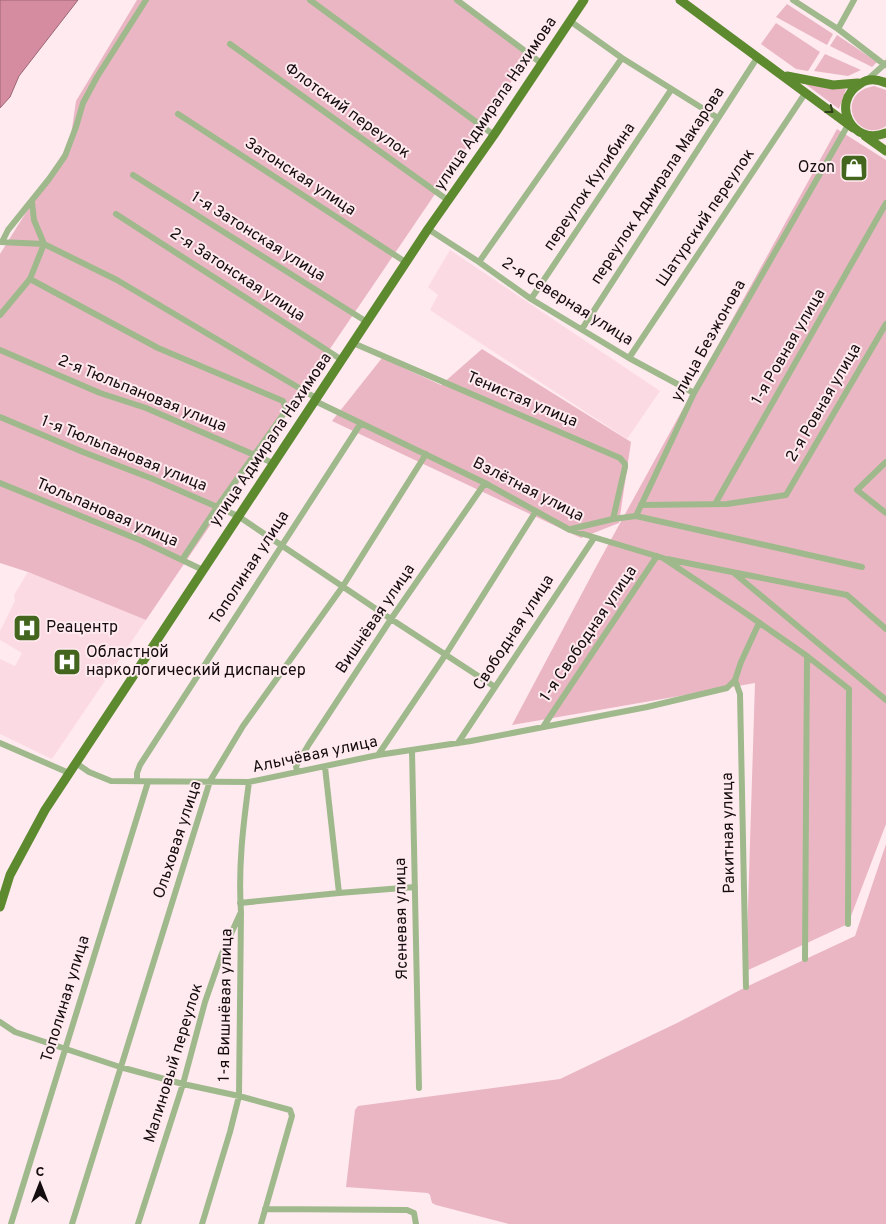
<svg xmlns="http://www.w3.org/2000/svg" width="886" height="1224" font-family="Overpass,sans-serif">
<style>
.built{fill:#fcdae3}
.green{fill:#eab6c4}
.water{fill:#d58ca1;stroke:#9b6675}
.lines{fill:none;stroke-linecap:round;stroke-linejoin:round}
.minor{stroke:#a0b98c;stroke-width:6}
.major{stroke:#5d892f;stroke-width:9}
.oneway{stroke:#313e1b}
.labels{text-anchor:middle;dominant-baseline:central;stroke-width:4;stroke-linejoin:round;paint-order:stroke}
.street-label{font-size:16px;fill:#140c0e;stroke:#ffeaef}
.poi-label{font-size:16px;fill:#140c0e;stroke:#ffeaef;text-anchor:start}
</style>
<rect width="100%" height="100%" fill="#ffeaef"/>
<path class="built" d="M 450,250 L 660,391 L 627,439 L 430,310 L 438,295 L 428,287 Z
M 28,572 L 146,620 L 52,759 L 0,734 L 0,659 L 15,666 L 22,653 L 0,640 L 0,631 L 15,601 L 14,595 Z"/>
<path class="green" d="M 137,0 L 454,0 L 528,57 L 146,620 L 28,572 L 0,563 L 0,254 L 70,142 L 76,101 Z
M 787,4 L 833,34 L 827,45 L 776,17 Z
M 776,23 L 820,52 L 808,71 L 796,69 L 761,44 Z
M 837,35 L 877,62 L 872,67 L 830,46 Z
M 825,54 L 861,70 L 848,76 L 814,71 Z
M 804,83 L 829,88 L 846,89 L 839,109 Z
M 874,86 L 886,90 L 886,126 C 857,145 832,94 874,86 Z
M 837,129 L 886,160 L 886,824 L 848,924 L 746,971 L 755,683 L 512,725 L 597,565 Z
M 482,349 L 631,442 L 619,523 L 581,538 L 332,421 L 382,358 L 441,385 Z
M 886,844 L 886,1224 L 509,1224 L 436,1205 L 432,1203 L 430,1195 L 428,1193 L 346,1187 L 355,1110 L 358,1106 L 560,1079 L 677,1023 L 746,987 L 855,936 Z"/>
<path class="water" d="M 0,0 L 78,0 L 19,76 L 10,97 L 0,108 Z"/>
<g class="lines">
<path class="minor" d="M 310,0 L 494,135
M 457,0 L 541,63
M 793,0 L 838,29 L 885,65
M 570,21 L 622,58 L 718,118
M 838,29 L 854,0
M 230,44 L 449,201
M 867,80 L 886,63
M 178,114 L 407,263
M 133,175 L 367,322
M 32,202 L 34,220 L 44,244 L 117,280 L 316,398
M 116,214 L 342,360
M 428,229 L 479,262 L 531,299 L 629,358 L 694,393
M 0,242 L 44,244 L 30,279 L 0,315
M 2,242 L 8,230 L 49,179 L 65,156 L 76,127 L 83,103 L 97,77 L 146,0
M 479,262 L 622,58
M 30,279 L 158,348 L 283,401 L 286,408 L 285,412 L 217,507 L 182,560
M 531,299 L 671,90
M 582,329 L 757,58
M 353,343 L 620,458 L 625,464 L 625,467 L 613,519
M 0,350 L 100,393 L 146,408 L 273,463
M 629,358 L 806,92
M 315,401 L 485,483 L 570,530 L 663,558 L 741,610 L 807,656 L 849,689 L 848,924
M 0,417 L 83,452 L 153,479 L 238,516 L 391,619 L 495,687
M 886,462 L 857,490 L 886,513
M 0,483 L 142,541 L 203,570
M 715,504 L 886,203
M 641,505 L 727,504 L 786,495 L 886,324
M 636,516 L 862,567
M 571,529 L 613,519 L 636,516 L 694,393 L 848,125 L 847,122
M 667,559 L 847,595 L 886,629
M 734,573 L 886,700
M 735,680 L 740,694 L 746,987
M 543,727 L 657,556
M 0,743 L 69,773
M 458,743 L 594,538
M 412,750 L 419,1088
M 378,755 L 446,654 L 536,511
M 76,763 L 89,772 L 111,781 L 249,782 L 378,755 L 471,741 L 647,707 L 727,688 L 735,680 L 741,662 L 759,623
M 325,767 L 339,893
M 297,772 L 296,766 L 309,744 L 391,619 L 485,483
M 137,781 L 137,773 L 140,765 L 361,423
M 240,903 L 339,893 L 415,887
M 805,959 L 807,656
M 0,1022 L 15,1032 L 120,1067 L 183,1084 L 239,1096 L 290,1110 L 292,1116 L 261,1224
M 265,1209 L 407,1210 L 414,1213 L 416,1224
M 11,1224 L 148,782
M 72,1224 L 210,781 L 243,726 L 343,586 L 426,454
M 138,1224 L 183,1084 L 205,1002 L 221,956 L 240,914
M 202,1224 L 230,1132 L 239,1096 L 241,912 C 238,868 243,826 249,782"/>
<path class="major" d="M 680,0 L 853,128
M 787,76 L 833,85 L 858,83
M 886,83 C 877,79 868,78 860,84 C 829,103 853,147 886,133
M 865,136 L 886,151
M 0,907 L 10,875 L 45,810 L 428,229 L 494,135 L 584,0"/>
</g>
<defs><path id="oneway-chevron" d="M-2-3.5L2.5 0L-2 3.5" fill="none" stroke-width="1.6" stroke-linecap="round" stroke-linejoin="round" transform="scale(1.25)"/></defs>
<use class="oneway" href="#oneway-chevron" transform="translate(830 110) rotate(38)"/>
<defs>
<symbol id="shop-square" viewBox="-11 -11 22 22"><rect x="-9" y="-9" width="18" height="18" rx="4" fill="#43651d" stroke="#ffeaef"/><path d="M-5-2.5h2.3a2.7 3.5 0 0 1 5.4 0H5L5.5 6h-11ZM-1.5-2.5h3a1.5 2.3 0 0 0-3 0Z" fill="#fff"/></symbol>
<symbol id="hospital-square" viewBox="-11 -11 22 22"><rect x="-9" y="-9" width="18" height="18" rx="4" fill="#43651d" stroke="#ffeaef"/><path d="M-5-5h3v3.5h4V-5h3V5h-3V1.5h-4V5h-3Z" fill="#fff"/></symbol>
</defs>
<g fill-rule="evenodd">
<use href="#shop-square" x="838" y="152" width="32" height="32"/>
<use href="#hospital-square" x="11" y="612" width="32" height="32"/>
<use href="#hospital-square" x="51" y="646" width="32" height="32"/>
</g>
<g class="labels">
<g class="street-label">
<text transform="translate(496 104) rotate(-56)">улица Адмирала Нахимова</text>
<text transform="translate(347 111) rotate(36)">Флотский переулок</text>
<text transform="translate(300 177) rotate(33)">Затонская улица</text>
<text transform="translate(658 186) rotate(-57)">переулок Адмирала Макарова</text>
<text transform="translate(590 187) rotate(-56)">переулок Кулибина</text>
<text transform="translate(706 218) rotate(-56)">Шатурский переулок</text>
<text transform="translate(258 237) rotate(32)">1-я Затонская улица</text>
<text transform="translate(237 275) rotate(33)">2-я Затонская улица</text>
<text transform="translate(567 302) rotate(32)">2-я Северная улица</text>
<text transform="translate(709 341) rotate(-61)">улица Безжонова</text>
<text transform="translate(789 347) rotate(-60)">1-я Ровная улица</text>
<text transform="translate(142 394) rotate(22)">2-я Тюльпановая улица</text>
<text transform="translate(522 400) rotate(23)">Тенистая улица</text>
<text transform="translate(824 403) rotate(-60)">2-я Ровная улица</text>
<text transform="translate(271 440) rotate(-56)">улица Адмирала Нахимова</text>
<text transform="translate(124 454) rotate(22)">1-я Тюльпановая улица</text>
<text transform="translate(528 490) rotate(27)">Взлётная улица</text>
<text transform="translate(107 513) rotate(23)">Тюльпановая улица</text>
<text transform="translate(250 568) rotate(-57)">Тополиная улица</text>
<text transform="translate(376 619) rotate(-56)">Вишнёвая улица</text>
<text transform="translate(514 633) rotate(-57)">Свободная улица</text>
<text transform="translate(589 634) rotate(-56)">1-я Свободная улица</text>
<text transform="translate(315 755) rotate(-12)">Алычёвая улица</text>
<text transform="translate(729 833) rotate(-91)">Ракитная улица</text>
<text transform="translate(178 840) rotate(-72)">Ольховая улица</text>
<text transform="translate(402 919) rotate(-91)">Ясеневая улица</text>
<text transform="translate(66 999) rotate(-73)">Тополиная улица</text>
<text transform="translate(226 1005) rotate(-89)">1-я Вишнёвая улица</text>
<text transform="translate(174 1063) rotate(-73)">Малиновый переулок</text>
</g>
<g class="poi-label">
<text x="835" y="168" text-anchor="end">Ozon</text>
<text x="46" y="628">Реацентр</text>
<text x="86" y="653">Областной<tspan x="86" dy="18">наркологический диспансер</tspan></text>
</g>
</g>
<g transform="translate(40 1184)" stroke="#ffeaef" stroke-width="4" paint-order="stroke">
<path d="M0-4L9 19L0 12L-9 19Z" fill="#140c0e"/>
<text y="-8" font-size="14" font-weight="bold" text-anchor="middle" fill="#140c0e">С</text>
</g>
</svg>
